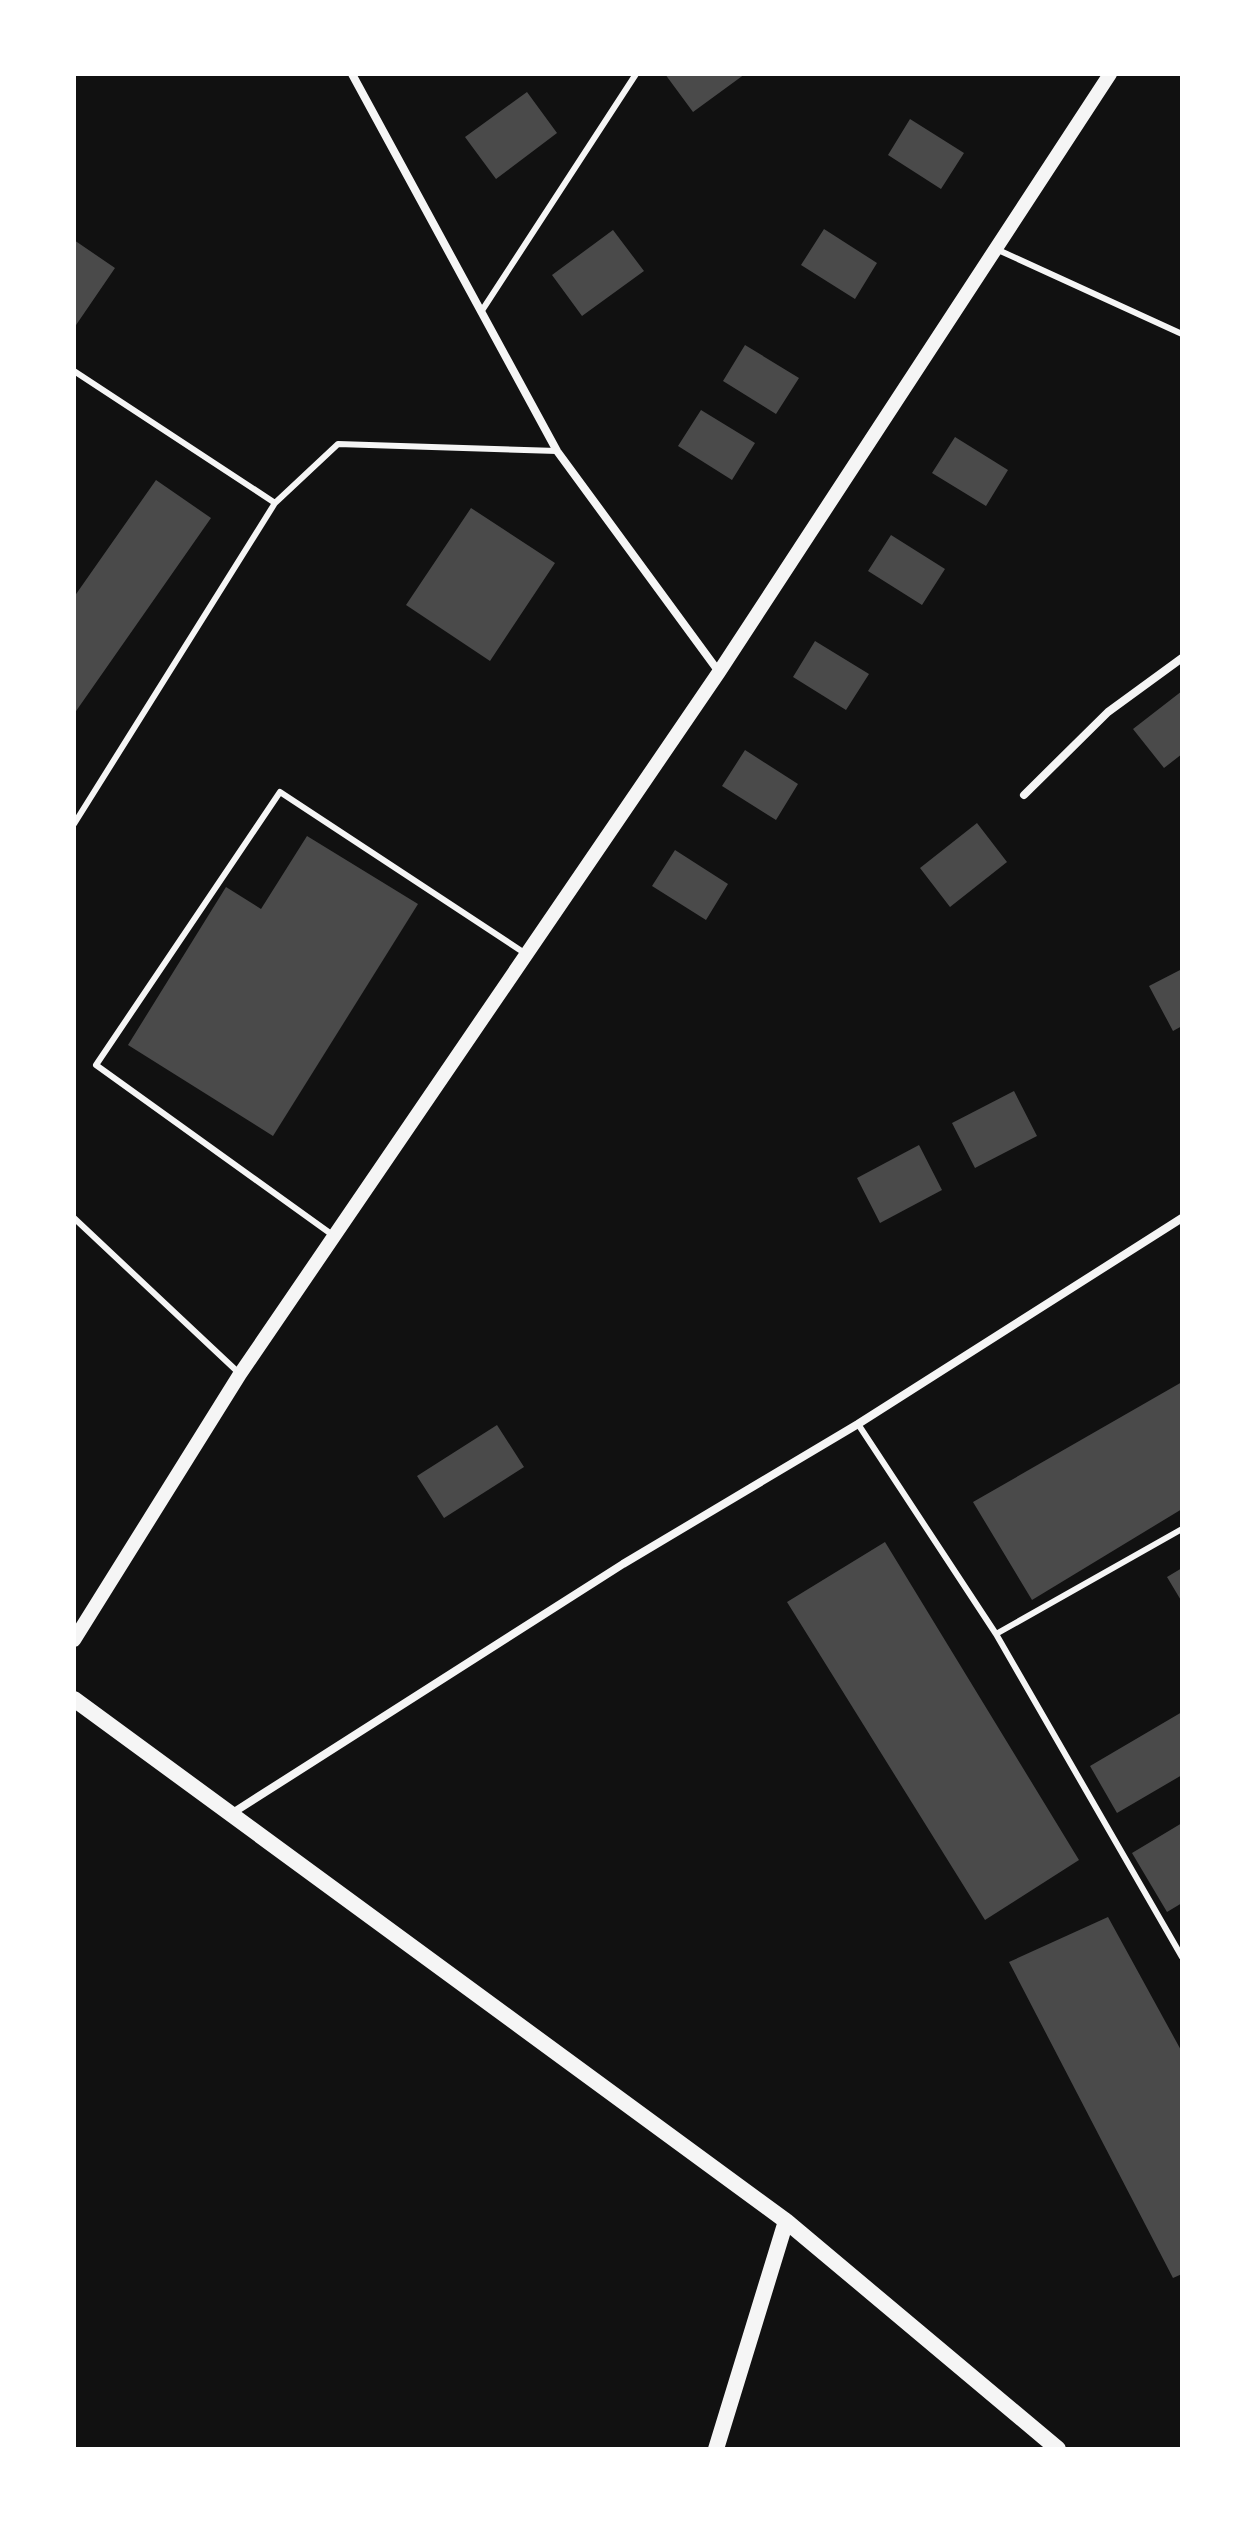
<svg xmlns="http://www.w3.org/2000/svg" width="1256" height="2523" font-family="'IBM Plex Sans',sans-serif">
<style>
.building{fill:#4a4a4a}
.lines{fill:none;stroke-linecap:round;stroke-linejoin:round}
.service{stroke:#f5f5f5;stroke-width:6}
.minor{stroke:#f5f5f5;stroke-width:8}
.tertiary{stroke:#f5f5f5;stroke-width:14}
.secondary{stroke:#f5f5f5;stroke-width:16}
</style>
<rect width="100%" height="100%" fill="#111"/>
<path class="building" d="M 665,74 L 745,74 L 693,112 Z
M 527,92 L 557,133 L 496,179 L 465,137 Z
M 910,119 L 964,153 L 941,189 L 888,155 Z
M 824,229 L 877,263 L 855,299 L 801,265 Z
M 613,230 L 644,271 L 582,316 L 552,275 Z
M 74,240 L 115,268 L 74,328 Z
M 745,345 L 799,378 L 776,414 L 723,381 Z
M 701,410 L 755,443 L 732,480 L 678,446 Z
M 955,437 L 1008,470 L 986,506 L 932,473 Z
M 156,480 L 211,518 L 74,714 L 74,597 Z
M 471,508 L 555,563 L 490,661 L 406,605 Z
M 891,535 L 945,569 L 922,605 L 868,571 Z
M 815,641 L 869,674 L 846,710 L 793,677 Z
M 1182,691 L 1182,754 L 1164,768 L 1133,729 Z
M 745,750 L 798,784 L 776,820 L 722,786 Z
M 977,823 L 1007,862 L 950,907 L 920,868 Z
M 307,836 L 418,904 L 273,1136 L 128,1045 L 226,887 L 261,909 Z
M 675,850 L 728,884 L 706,920 L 652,886 Z
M 1182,969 L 1182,1026 L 1173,1031 L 1149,986 Z
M 1014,1091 L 1037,1136 L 975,1168 L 952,1123 Z
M 919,1145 L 942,1190 L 880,1223 L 857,1178 Z
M 1182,1382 L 1182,1509 L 1032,1600 L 973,1502 Z
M 497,1425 L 524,1467 L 444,1518 L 417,1476 Z
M 885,1542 L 1079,1860 L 985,1920 L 787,1602 Z
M 1182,1568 L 1182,1602 L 1167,1577 Z
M 1182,1712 L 1182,1775 L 1117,1813 L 1090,1766 Z
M 1182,1823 L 1182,1903 L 1167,1912 L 1132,1853 Z
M 1108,1917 L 1182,2052 L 1182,2274 L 1173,2278 L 1009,1962 Z"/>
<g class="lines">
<path class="service" d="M 996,249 L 1182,334
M 481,312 L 636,74
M 74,371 L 275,503
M 74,824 L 275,503 L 338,444 L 557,451
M 74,1218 L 240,1374
M 334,1236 L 96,1065 L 280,792 L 526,954
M 858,1424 L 996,1634 L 1182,1957
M 996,1634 L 1182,1529"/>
<path class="minor" d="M 352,74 L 557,451 L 719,672
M 1024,795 L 1108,712 L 1182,658
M 231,1814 L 623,1564 L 858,1424 L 1182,1218"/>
<path class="tertiary" d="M 74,1640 L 240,1374 L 719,672 L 1110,74"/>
<path class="secondary" d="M 74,1699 L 786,2221 L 1058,2449
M 716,2449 L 786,2221"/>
</g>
<rect width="1256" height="2523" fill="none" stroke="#ffffff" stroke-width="152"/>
</svg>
